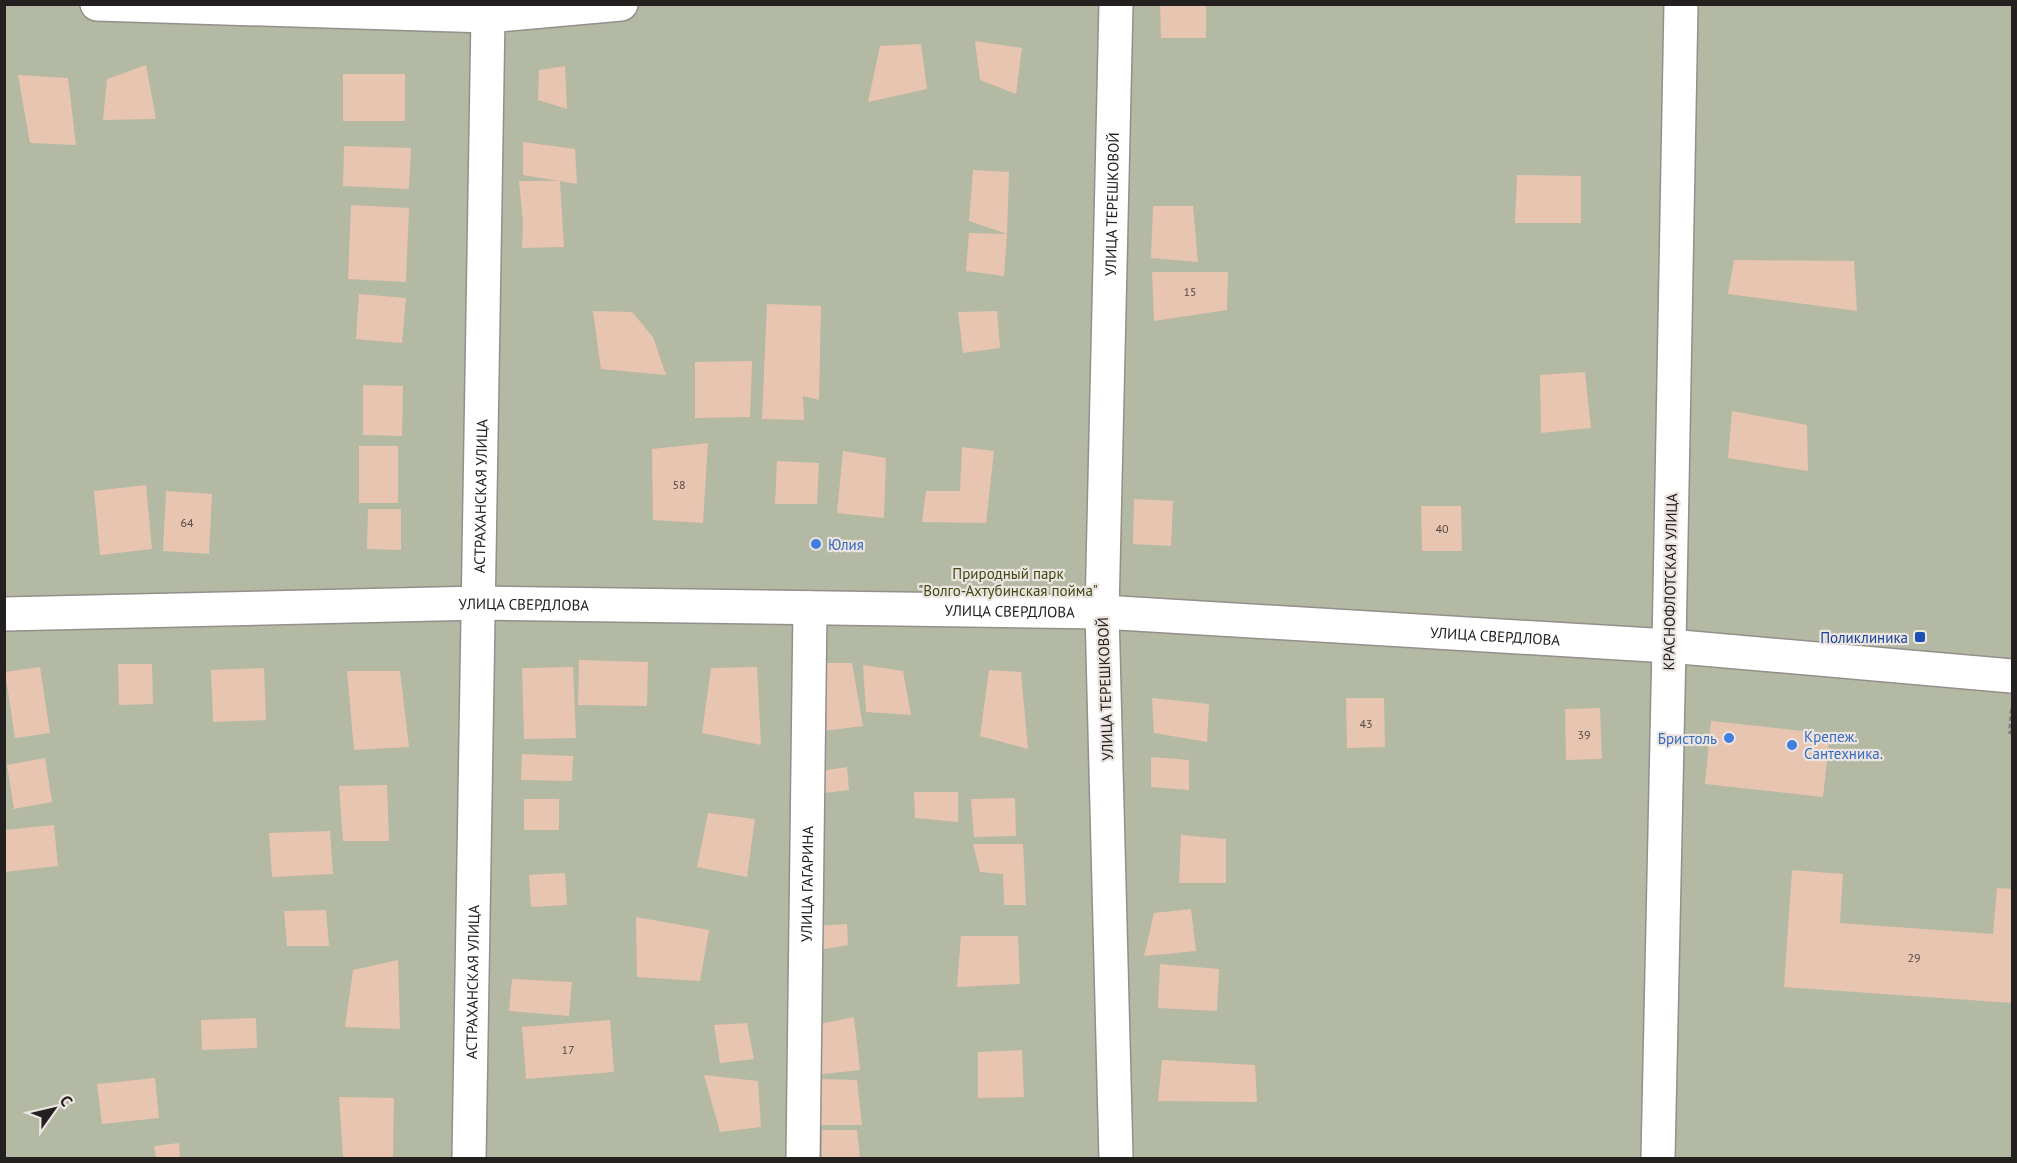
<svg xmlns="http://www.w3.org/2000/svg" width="2017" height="1163" font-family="'PT Sans',sans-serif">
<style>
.green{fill:#b3b9a3}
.building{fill:#e7c5b1}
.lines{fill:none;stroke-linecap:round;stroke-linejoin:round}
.minor-casing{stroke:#958e8b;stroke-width:36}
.tertiary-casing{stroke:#958e8b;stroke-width:36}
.path{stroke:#857f7d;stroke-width:4;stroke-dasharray:4.5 3;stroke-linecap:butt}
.minor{stroke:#fff;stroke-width:33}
.tertiary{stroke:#fff;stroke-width:33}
.shop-dot{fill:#3f7fe0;stroke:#ece4e0;stroke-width:2}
.transit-dot{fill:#1a4fb4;stroke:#ece4e0;stroke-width:2}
.labels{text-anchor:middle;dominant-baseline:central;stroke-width:4.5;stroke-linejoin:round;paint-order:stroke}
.number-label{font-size:12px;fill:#544944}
.street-label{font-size:15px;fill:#23201f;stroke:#ece4e0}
.shop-label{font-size:15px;fill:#366cbe;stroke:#ece4e0;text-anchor:start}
.park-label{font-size:15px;fill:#3f4912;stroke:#ece4e0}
.transit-label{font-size:15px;fill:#164399;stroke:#ece4e0;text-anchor:end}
</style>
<rect width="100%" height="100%" fill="#ece4e0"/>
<path class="green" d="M 5,5 L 2012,5 L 2012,1158 L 5,1158 Z"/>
<path class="building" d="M 1160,4 L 1206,4 L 1206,38 L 1161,38 Z
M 975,41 L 1022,48 L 1016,94 L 980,80 Z
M 921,44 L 927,89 L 868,102 L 880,46 Z
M 146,65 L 156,119 L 103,120 L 107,79 Z
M 565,66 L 567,109 L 538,100 L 539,70 Z
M 343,74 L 405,74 L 405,121 L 343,121 Z
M 18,75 L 68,78 L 76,145 L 30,143 Z
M 523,142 L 575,149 L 577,184 L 523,175 Z
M 344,146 L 411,148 L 409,189 L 343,186 Z
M 973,170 L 1009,172 L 1007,234 L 969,221 Z
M 1517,175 L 1581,176 L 1581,223 L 1515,223 Z
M 519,181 L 560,181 L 564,247 L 522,248 L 523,223 Z
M 351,205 L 409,208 L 406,282 L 348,279 Z
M 1153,206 L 1193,206 L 1198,262 L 1151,258 Z
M 969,233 L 1007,234 L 1004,276 L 966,271 Z
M 1734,260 L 1854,261 L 1857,311 L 1728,294 Z
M 1152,272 L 1228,272 L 1227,310 L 1154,321 Z
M 359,294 L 406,298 L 402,343 L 356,339 Z
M 767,304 L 821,306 L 819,400 L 803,396 L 804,420 L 762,419 Z
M 593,311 L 632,312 L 653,337 L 666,375 L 601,369 Z
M 997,311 L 1000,348 L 963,353 L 958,312 Z
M 752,361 L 750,417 L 695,418 L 695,362 Z
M 1585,372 L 1591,428 L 1541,433 L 1540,375 Z
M 363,385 L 403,386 L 402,436 L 363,435 Z
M 1732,411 L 1807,425 L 1808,471 L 1728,458 Z
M 708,443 L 703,523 L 653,520 L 652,449 Z
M 359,446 L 398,446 L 398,503 L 359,503 Z
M 962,447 L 994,451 L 986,523 L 922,522 L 926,491 L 960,491 Z
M 843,451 L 886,458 L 884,518 L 837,513 Z
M 777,461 L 819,463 L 817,504 L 775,504 Z
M 146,485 L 152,549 L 100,555 L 94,491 Z
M 166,491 L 212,494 L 209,554 L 163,551 Z
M 1134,499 L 1173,501 L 1171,546 L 1133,544 Z
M 1421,506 L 1461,506 L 1462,551 L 1422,551 Z
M 368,509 L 401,509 L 401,550 L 367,549 Z
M 579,660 L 648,662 L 647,706 L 578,705 Z
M 816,663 L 852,663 L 863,726 L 815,732 Z
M 118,664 L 152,664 L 153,704 L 119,705 Z
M 863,665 L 903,671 L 911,715 L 866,712 Z
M 40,667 L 50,733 L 15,738 L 5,672 Z
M 573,667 L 576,738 L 524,739 L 522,668 Z
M 757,667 L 761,745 L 702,733 L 711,668 Z
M 264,668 L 266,720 L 213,722 L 211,670 Z
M 989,670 L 1021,672 L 1028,749 L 980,736 Z
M 347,671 L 400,671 L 409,747 L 354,750 Z
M 1152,698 L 1209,704 L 1207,742 L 1154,733 Z
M 1346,698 L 1384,698 L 1385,747 L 1347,748 Z
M 1600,708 L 1602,759 L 1566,760 L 1565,709 Z
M 1711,721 L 1830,734 L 1823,797 L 1705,784 Z
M 522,754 L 573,756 L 572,781 L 521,780 Z
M 1151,757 L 1189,760 L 1189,790 L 1151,787 Z
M 45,758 L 52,802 L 14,809 L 7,765 Z
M 847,767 L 849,790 L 816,794 L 814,772 Z
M 387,785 L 389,841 L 343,841 L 339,786 Z
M 914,792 L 958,792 L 958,822 L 915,818 Z
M 1015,798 L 1016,836 L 974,837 L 971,799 Z
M 524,799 L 559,799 L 559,830 L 524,830 Z
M 708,813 L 755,819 L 747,877 L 697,867 Z
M 54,825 L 58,866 L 4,872 L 4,830 Z
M 330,831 L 333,874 L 272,877 L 269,833 Z
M 1181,835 L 1226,839 L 1226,883 L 1179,883 Z
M 973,844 L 1023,844 L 1026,905 L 1004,905 L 1003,874 L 980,872 Z
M 1792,870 L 1843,874 L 1840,923 L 1993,934 L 1997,888 L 2012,889 L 2012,1003 L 1784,987 Z
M 565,873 L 567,905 L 531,907 L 529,875 Z
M 1191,909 L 1196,951 L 1144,956 L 1154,913 Z
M 326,910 L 329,946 L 287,946 L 284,911 Z
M 636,917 L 709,930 L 700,981 L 637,977 Z
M 847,924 L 848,945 L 813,951 L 813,926 Z
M 961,936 L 1018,936 L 1020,984 L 957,987 Z
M 398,960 L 400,1029 L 345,1027 L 353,970 Z
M 1160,964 L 1219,969 L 1217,1011 L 1158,1008 Z
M 512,979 L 572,982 L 569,1016 L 509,1011 Z
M 854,1017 L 860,1070 L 814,1075 L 814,1025 Z
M 256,1018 L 257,1048 L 202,1050 L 201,1020 Z
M 610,1020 L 614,1072 L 526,1079 L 522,1027 Z
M 747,1023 L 754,1059 L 720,1063 L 714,1025 Z
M 1022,1050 L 1024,1097 L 978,1098 L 978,1052 Z
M 1162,1060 L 1255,1065 L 1257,1102 L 1158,1101 Z
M 704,1075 L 758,1081 L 761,1127 L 720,1132 Z
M 155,1078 L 159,1118 L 102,1124 L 97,1084 Z
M 819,1079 L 857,1080 L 862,1125 L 819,1125 Z
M 339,1097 L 394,1098 L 393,1158 L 343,1158 Z
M 822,1130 L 857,1130 L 860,1158 L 822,1158 Z
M 179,1143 L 180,1158 L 156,1158 L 154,1146 Z"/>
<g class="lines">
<defs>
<g id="minor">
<path d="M 97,4 L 488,16 L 621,4"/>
<path id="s1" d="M 469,1158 L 488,16"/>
<path id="s2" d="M 803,1158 L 810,608"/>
<path id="s3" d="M 1116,1158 L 1102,612 L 1116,4"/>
<path d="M 1658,1158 L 1669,646"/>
</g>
<g id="tertiary">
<path id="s4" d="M 4,614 L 480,603 L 1102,612 L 1669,646 L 2012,676"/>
<path d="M 1669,646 L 1681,4"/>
</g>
</defs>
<use href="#minor" class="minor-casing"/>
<use href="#tertiary" class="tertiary-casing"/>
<path class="path" d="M 2012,709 L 2010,732 L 2012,732"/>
<use href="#minor" class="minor"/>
<use href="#tertiary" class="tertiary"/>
</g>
<g class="shop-dot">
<circle cx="816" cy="544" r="6"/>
<circle cx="1729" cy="738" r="6"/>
<circle cx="1792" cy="745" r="6"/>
</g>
<rect class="transit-dot" x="1914" y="631" width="12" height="12" rx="3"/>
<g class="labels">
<g class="number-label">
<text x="1190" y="291">15</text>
<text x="679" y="484">58</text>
<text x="187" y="522">64</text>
<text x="1442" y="528">40</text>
<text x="1366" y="723">43</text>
<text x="1584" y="734">39</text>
<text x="1914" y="957">29</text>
<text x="568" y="1049">17</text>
</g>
<g class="street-label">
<text stroke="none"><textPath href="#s3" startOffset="954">УЛИЦА ТЕРЕШКОВОЙ</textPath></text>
<text stroke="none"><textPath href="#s1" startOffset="662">АСТРАХАНСКАЯ УЛИЦА</textPath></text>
<text transform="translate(1670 582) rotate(-89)">КРАСНОФЛОТСКАЯ УЛИЦА</text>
<text stroke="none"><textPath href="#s4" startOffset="520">УЛИЦА СВЕРДЛОВА</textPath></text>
<text stroke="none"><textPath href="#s4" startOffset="1006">УЛИЦА СВЕРДЛОВА</textPath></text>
<text stroke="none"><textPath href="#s4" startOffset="1492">УЛИЦА СВЕРДЛОВА</textPath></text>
<text transform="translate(1105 689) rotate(-92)">УЛИЦА ТЕРЕШКОВОЙ</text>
<text stroke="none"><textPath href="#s2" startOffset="274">УЛИЦА ГАГАРИНА</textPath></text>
<text stroke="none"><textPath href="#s1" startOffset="176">АСТРАХАНСКАЯ УЛИЦА</textPath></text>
</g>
<g class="shop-label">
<text x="828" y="544">Юлия</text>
<text x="1804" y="736">Крепеж.<tspan x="1804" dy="17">Сантехника.</tspan></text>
<text x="1717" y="738" text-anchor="end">Бристоль</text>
</g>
<g class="park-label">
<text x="1008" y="573">Природный парк<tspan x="1008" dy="17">"Волго-Ахтубинская пойма"</tspan></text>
</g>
<g class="transit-label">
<text x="1908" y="637">Поликлиника</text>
</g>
</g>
<rect width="2017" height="1163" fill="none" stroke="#23201f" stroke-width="12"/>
<g transform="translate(54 1109) rotate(56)" stroke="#ece4e0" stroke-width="4.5" paint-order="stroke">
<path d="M0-4.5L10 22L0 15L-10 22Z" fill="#23201f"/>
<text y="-9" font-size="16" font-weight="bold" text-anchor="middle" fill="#23201f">С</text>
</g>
</svg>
